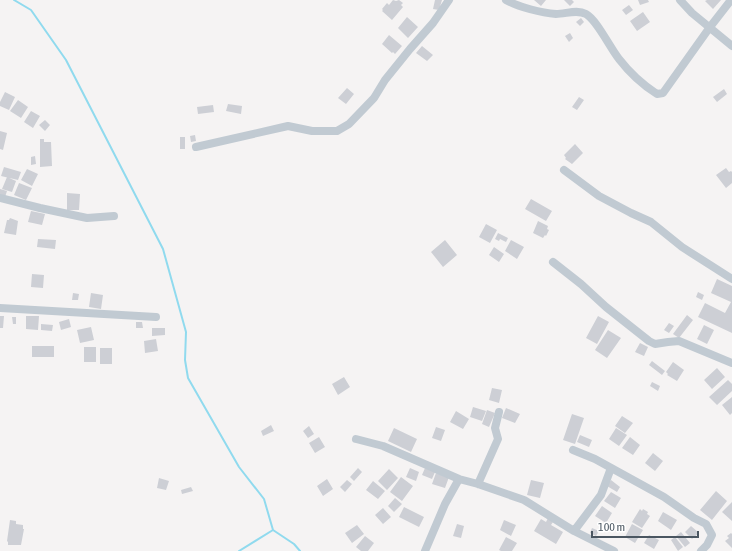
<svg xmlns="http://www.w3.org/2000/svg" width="732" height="551" font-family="'Asap Condensed',sans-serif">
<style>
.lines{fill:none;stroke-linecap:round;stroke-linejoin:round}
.stream{stroke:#90daee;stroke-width:2}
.building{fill:#cdcfd5}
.minor{stroke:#c1cad2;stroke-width:8}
</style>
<rect width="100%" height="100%" fill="#f5f3f3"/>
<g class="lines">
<path class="stream" d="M 14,0 L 31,10 L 66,60 L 163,249 L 186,332 L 185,360 L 188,378 L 239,467 L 264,499 L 273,530 L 294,544 L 300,551
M 239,551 L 273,530"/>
</g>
<path class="building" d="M 393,0 L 396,1 L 399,0 L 403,3 L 401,5 L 403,7 L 392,20 L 382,11 L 383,10 L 382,9 L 387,3 L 389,5 Z
M 435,0 L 442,0 L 439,10 L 433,9 Z
M 534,0 L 546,0 L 541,6 Z
M 564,0 L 572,0 L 574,2 L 570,6 Z
M 638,0 L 648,0 L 649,2 L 640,5 Z
M 707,0 L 721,0 L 713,9 L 705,1 Z
M 629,5 L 633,10 L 626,15 L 622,10 Z
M 643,12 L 650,22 L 637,31 L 630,21 Z
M 407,17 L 418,27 L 408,38 L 398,28 Z
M 581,18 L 584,22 L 580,26 L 576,22 Z
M 570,33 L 573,38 L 569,42 L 565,36 Z
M 389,35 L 402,46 L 395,54 L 393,52 L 392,53 L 382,44 Z
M 422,46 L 433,55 L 427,61 L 416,53 Z
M 347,88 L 354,94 L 346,104 L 338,98 Z
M 724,89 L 727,94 L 717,102 L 713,97 Z
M 5,92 L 15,97 L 9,110 L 0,106 L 0,102 Z
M 579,97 L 584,100 L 577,110 L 572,107 Z
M 18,100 L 28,107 L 21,118 L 10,111 Z
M 228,104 L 242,106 L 241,114 L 226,111 Z
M 213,105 L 214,112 L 198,114 L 197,107 Z
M 31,111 L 40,116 L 33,128 L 24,122 Z
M 45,120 L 50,125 L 45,131 L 39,125 Z
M 0,131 L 7,133 L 3,150 L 0,149 Z
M 195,135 L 196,141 L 191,142 L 190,136 Z
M 180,137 L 185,137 L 185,149 L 180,149 Z
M 40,139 L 44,139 L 44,142 L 51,142 L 52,166 L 40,167 Z
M 575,144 L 583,153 L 572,164 L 565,159 L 566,158 L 564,155 Z
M 35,156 L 36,164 L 31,165 L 31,157 Z
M 4,167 L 21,172 L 18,180 L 1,176 Z
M 726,168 L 729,172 L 731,171 L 732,172 L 732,183 L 726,188 L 716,175 Z
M 27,169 L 38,174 L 32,186 L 21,180 Z
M 7,177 L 16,181 L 12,192 L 2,189 Z
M 19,183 L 32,188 L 26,200 L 14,195 Z
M 0,189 L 7,191 L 5,197 L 0,195 Z
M 67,193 L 80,194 L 79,210 L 67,210 Z
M 531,199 L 552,211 L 546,221 L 525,209 Z
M 31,211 L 45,214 L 42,225 L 28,222 Z
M 10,218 L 18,221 L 16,235 L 4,233 L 7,220 L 9,220 Z
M 538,221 L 548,226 L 547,229 L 549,230 L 546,236 L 545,235 L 543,238 L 533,233 Z
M 486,224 L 497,230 L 490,243 L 479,237 Z
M 498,233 L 508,238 L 506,242 L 500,239 L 499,241 L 495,239 Z
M 38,239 L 56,240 L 55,249 L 37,247 Z
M 445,240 L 457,255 L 443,267 L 431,252 Z
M 511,240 L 524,247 L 517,259 L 505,251 Z
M 494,247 L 504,254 L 499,262 L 489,255 Z
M 32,274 L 44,275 L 43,288 L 31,287 Z
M 717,279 L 732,286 L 732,333 L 698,317 L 705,303 L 725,313 L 731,302 L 711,293 Z
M 698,292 L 704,295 L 702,300 L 696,297 Z
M 73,293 L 79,294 L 78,300 L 72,300 Z
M 91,293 L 103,295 L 101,309 L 89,307 Z
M 687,315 L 693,320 L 679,338 L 673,334 Z
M 0,316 L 4,316 L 3,328 L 0,328 Z
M 26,316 L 39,316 L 38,330 L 26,329 Z
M 598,316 L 609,322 L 597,344 L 586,338 Z
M 12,317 L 16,317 L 16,324 L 13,324 Z
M 69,319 L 71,327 L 61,330 L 59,322 Z
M 136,322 L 142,322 L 143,328 L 136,328 Z
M 669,323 L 674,326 L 669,333 L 664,330 Z
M 41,324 L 53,325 L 52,331 L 41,330 Z
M 704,325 L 714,330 L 707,344 L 697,339 Z
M 91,327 L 94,340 L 80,343 L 77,330 Z
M 152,328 L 165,328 L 165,335 L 152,336 Z
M 608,330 L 621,338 L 607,358 L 595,350 Z
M 156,339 L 158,351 L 145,353 L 144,341 Z
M 640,343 L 648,347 L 644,356 L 635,352 Z
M 32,346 L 54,346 L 54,357 L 32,357 Z
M 84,347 L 96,347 L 96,362 L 84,362 Z
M 100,348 L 112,348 L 112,364 L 100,364 Z
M 652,361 L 665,371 L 662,375 L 649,365 Z
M 673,362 L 684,370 L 677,381 L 667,375 L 668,374 L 666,372 Z
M 717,368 L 725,377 L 712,389 L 704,380 Z
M 344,377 L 350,387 L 338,395 L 332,384 Z
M 728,380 L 732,384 L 732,391 L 717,405 L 709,397 Z
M 652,382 L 660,386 L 658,391 L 650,386 Z
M 492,388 L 502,390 L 499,403 L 489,400 Z
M 732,397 L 732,413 L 730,415 L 722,405 Z
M 473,407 L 486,411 L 482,421 L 470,417 Z
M 506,408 L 520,414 L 515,423 L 502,418 Z
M 487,410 L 495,413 L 489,427 L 482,424 Z
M 456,411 L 469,419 L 463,429 L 450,422 Z
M 572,414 L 584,418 L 575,444 L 563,440 Z
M 622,416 L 633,423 L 625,433 L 615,426 Z
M 271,425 L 274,431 L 263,436 L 261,431 Z
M 309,426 L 314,434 L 308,438 L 303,431 Z
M 436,427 L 445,430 L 441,441 L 432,438 Z
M 394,428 L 417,439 L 411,452 L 388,441 Z
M 616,428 L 627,435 L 619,446 L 609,439 Z
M 580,435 L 592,440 L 589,447 L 577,442 Z
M 319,437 L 325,447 L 315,453 L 309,443 Z
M 630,437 L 640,445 L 633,455 L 622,448 Z
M 653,453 L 663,461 L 655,471 L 645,463 Z
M 358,468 L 362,472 L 354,481 L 350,477 Z
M 410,468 L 419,472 L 416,481 L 406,477 Z
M 425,468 L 435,472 L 432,479 L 422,475 Z
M 389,469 L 398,478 L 387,490 L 378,481 Z
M 436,473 L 449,477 L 445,488 L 432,484 Z
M 401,477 L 413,486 L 402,501 L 390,492 Z
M 159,478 L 169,481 L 166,490 L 157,488 Z
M 327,479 L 333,489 L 323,496 L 317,486 Z
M 347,480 L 352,484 L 345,492 L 340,487 Z
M 531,480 L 544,483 L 540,498 L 527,495 Z
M 611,480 L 620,487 L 617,492 L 607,486 Z
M 373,481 L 385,491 L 378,499 L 366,490 Z
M 191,487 L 193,491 L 182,494 L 181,490 Z
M 716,491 L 727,501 L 712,520 L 700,510 Z
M 611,492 L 621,498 L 615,508 L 604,501 Z
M 395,498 L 402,504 L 394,512 L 388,506 Z
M 732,502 L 732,521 L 722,512 Z
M 602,506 L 612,513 L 606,523 L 595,516 Z
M 404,507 L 424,517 L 419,527 L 399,517 Z
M 383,508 L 391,517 L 383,524 L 375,515 Z
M 640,509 L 642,511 L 643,509 L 648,512 L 647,514 L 650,516 L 642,528 L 632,522 Z
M 663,512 L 677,520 L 671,530 L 658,521 Z
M 548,518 L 553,522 L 551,525 L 563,532 L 556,544 L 534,531 L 541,519 L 546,522 Z
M 10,520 L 16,521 L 16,524 L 23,525 L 23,529 L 24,529 L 21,545 L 8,545 L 8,542 L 7,541 Z
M 504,520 L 516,525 L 511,536 L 500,530 Z
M 457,524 L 464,526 L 461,538 L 453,536 Z
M 632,524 L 643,530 L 635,543 L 625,537 Z
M 357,525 L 364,534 L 352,543 L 345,533 Z
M 691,526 L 699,533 L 692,539 L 685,532 Z
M 592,528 L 599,531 L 596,536 L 590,533 Z
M 681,532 L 690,543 L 685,547 L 676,536 Z
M 731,533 L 732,534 L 732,548 L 725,541 L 729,538 L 727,536 Z
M 649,535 L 659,540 L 654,549 L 644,543 Z
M 365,536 L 374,543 L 368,551 L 361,551 L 356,547 Z
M 506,537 L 517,543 L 512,551 L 501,551 L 499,550 Z
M 675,537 L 683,547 L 678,551 L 671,540 Z"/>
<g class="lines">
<path class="minor" d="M 506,0 C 518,7 542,13 556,14 C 566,14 577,9 586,14 C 597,20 610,48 619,59 C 629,72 643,85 657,94 L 663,93 L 710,27 L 731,0
M 680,0 L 692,13 L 732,46
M 196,147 L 288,126 L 312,131 L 337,131 L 349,124 L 374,98 L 385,80 L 410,49 L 433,23 L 449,0
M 564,170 L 599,196 L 631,213 L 651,222 L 682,247 L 732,279
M 0,198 L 40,208 L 87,218 L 114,216
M 553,262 L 581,284 L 606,307 L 649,341 L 655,344 L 668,342 L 679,341 L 732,363
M 0,308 L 156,317
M 356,439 L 383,446 L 459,479
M 573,450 L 595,459 L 664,497 L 694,518 L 706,524 L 712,535 L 707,545 L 701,551
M 478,484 L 498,439 L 495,428 L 499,412
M 574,531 L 601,495 L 611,468
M 425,551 L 445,504 L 459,479 L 478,484 L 524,500 L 574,531 L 614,551"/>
</g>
<path d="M592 531v6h106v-6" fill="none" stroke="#4a5661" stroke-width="2"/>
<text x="598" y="531" font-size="12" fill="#4a5661" stroke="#ffffff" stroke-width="3" paint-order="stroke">100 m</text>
</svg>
